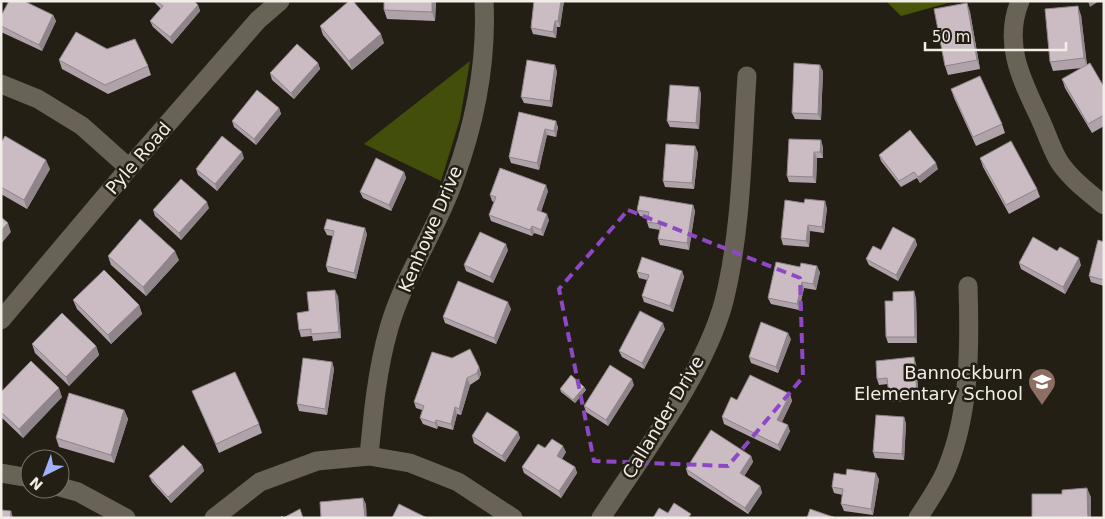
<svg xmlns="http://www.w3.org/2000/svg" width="1105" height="519" font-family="'DejaVu Sans',sans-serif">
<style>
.green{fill:#424e09}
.forest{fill:#495609}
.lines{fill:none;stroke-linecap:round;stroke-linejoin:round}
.street{stroke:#696357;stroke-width:19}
.wall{fill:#afa2a9}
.shaded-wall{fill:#8e8489}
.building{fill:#cbbcc4;stroke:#8e8489}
.marked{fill:none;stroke:#8d49c5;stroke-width:4;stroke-dasharray:10 6;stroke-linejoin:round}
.labels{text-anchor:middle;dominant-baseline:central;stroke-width:5;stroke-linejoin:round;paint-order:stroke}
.street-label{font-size:18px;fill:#f1eee7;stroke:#241f15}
.poi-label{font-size:18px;fill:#f1eee7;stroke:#241f15;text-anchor:end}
</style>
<rect width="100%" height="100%" fill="#241f15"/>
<path class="green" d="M 470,61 L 460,119 L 441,181 L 364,144 Z"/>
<path class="forest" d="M 886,1 L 955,1 L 901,16 Z"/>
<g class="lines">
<path class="street" d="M 1020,1 C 1002,45 1023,82 1041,121 C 1047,134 1052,151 1060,163 C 1072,180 1088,192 1104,205
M 1,84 L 38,99 L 82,126 L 129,168
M 1,320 L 129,168 L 258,20 L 280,1
M 369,456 C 373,413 377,370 389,328 C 404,276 436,231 454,180 C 475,123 487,61 484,1
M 1,473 L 30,478
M 60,487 L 78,492 L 126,518
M 214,518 L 260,482 L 317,461 L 369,456 L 410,463 L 458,482 L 513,518
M 601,518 C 642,455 705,373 724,301 C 742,228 742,150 747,76
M 918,518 C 928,502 940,486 947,468 C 970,412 970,346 968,286"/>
</g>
<path class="wall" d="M 153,1 L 194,1 L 198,5 L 200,11 L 172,44 L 153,27 L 150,21 L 161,9 Z
M 384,1 L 436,1 L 435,21 L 387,19 L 384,10 Z
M 534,1 L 564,1 L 560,27 L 557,27 L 556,38 L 533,34 L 531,28 Z
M 967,3 L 970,12 L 980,69 L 948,75 L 945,66 Z
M 53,15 L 56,21 L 42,51 L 1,32 L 1,16 Z
M 1081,15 L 1087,65 L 1104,87 L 1104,126 L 1092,133 L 1065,88 L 1062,79 L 1082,68 L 1053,71 L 1050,62 Z
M 320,26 L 384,43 L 352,70 L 323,35 Z
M 107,49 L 148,66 L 151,75 L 108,94 L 62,69 L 59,60 Z
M 318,63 L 320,69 L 294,99 L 272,80 L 270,73 Z
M 557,71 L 552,107 L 524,103 L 521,97 Z
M 823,71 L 821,120 L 795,119 L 792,113 Z
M 951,89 L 1002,124 L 1005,133 L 976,146 L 954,98 Z
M 701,93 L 699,129 L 670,127 L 667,121 Z
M 279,108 L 281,114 L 256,145 L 234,127 L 232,121 Z
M 519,112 L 558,127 L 556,137 L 547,135 L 539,170 L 511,163 L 509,157 Z
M 789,139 L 823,147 L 823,158 L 817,158 L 816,183 L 789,182 L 787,176 Z
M 1,143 L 50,169 L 27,209 L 1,194 Z
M 695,146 L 698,153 L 694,189 L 665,187 L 663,181 Z
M 879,155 L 938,169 L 920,183 L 917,178 L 901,187 L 881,161 Z
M 244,158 L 217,191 L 198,175 L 196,169 Z
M 980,158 L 1037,189 L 1040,197 L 1009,214 L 983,167 Z
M 404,172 L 406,178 L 391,211 L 363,198 L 360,192 Z
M 548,191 L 541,212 L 549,220 L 543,236 L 534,233 L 532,236 L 491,221 L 489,215 L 494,202 L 492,201 L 490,195 Z
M 693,205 L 695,211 L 689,250 L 660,245 L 658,239 L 660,230 L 649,228 L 647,222 L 648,218 L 640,216 L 637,210 Z
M 209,208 L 181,240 L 155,216 L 153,210 Z
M 827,208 L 824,233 L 810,231 L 809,247 L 783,245 L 781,238 Z
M 324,229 L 367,234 L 356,279 L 328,272 L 326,266 L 333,236 L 327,235 Z
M 915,239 L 917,245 L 898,281 L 869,265 L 866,259 L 881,250 Z
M 1104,242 L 1104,286 L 1091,282 L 1089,276 Z
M 508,250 L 493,283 L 466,271 L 464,265 Z
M 108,256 L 179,260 L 146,296 L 111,265 Z
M 1019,263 L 1081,265 L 1065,294 L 1021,269 Z
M 800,267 L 820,272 L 816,290 L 804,288 L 799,310 L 771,304 L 768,298 Z
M 682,271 L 684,277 L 673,312 L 644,302 L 642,296 L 647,280 L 639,278 L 637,272 Z
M 338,296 L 341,338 L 313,341 L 312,336 L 301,337 L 299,330 L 309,311 Z
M 916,298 L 917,343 L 888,343 L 886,337 L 893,301 Z
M 73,300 L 139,305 L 142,314 L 111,344 L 77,309 Z
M 511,309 L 496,344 L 445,323 L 443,317 Z
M 665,329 L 644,369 L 622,357 L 619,351 Z
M 791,339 L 778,373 L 751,363 L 749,357 Z
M 32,344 L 96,346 L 99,355 L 69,386 L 35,353 Z
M 332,362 L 334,369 L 327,415 L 299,411 L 297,404 Z
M 916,364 L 919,400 L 891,402 L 889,396 L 888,384 L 879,385 L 877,379 Z
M 479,367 L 481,374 L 479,379 L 470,385 L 461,415 L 457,414 L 453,430 L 438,426 L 437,429 L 423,424 L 420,418 L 422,410 L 416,408 L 414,402 Z
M 634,385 L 608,426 L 586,412 L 584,406 Z
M 584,387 L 586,390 L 575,403 L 561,392 L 560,389 Z
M 192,391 L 259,424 L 262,433 L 219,453 Z
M 1,392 L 62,397 L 23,438 L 1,417 Z
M 790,394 L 792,401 L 782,422 L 790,431 L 780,451 L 724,424 L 722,417 L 737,400 Z
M 124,410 L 128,419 L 114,463 L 59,447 L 56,438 Z
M 904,417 L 906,424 L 904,460 L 875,458 L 873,452 Z
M 518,432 L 520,438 L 505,462 L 474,443 L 472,436 Z
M 566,452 L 562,459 L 575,467 L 577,473 L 561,498 L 524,473 L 522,467 Z
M 751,456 L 753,462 L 744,476 L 760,486 L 762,493 L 748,514 L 688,475 L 686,469 Z
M 202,465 L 204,471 L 171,503 L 152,482 L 149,476 Z
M 879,479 L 873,515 L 844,511 L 841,504 L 843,495 L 834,493 L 832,487 Z"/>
<path class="shaded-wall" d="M 432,1 L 436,1 L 435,21 L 432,12 Z
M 561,1 L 564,1 L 560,27 L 558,21 Z
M 1088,1 L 1099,1 L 1090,7 Z
M 967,3 L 970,12 L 980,69 L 977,60 Z
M 198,5 L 200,11 L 172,44 L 170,37 Z
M 1078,6 L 1081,15 L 1087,67 L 1084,58 Z
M 53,15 L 56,21 L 42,51 L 39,45 Z
M 555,21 L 557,27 L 556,38 L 553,32 Z
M 381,34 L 384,43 L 352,70 L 349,61 Z
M 318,63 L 320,69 L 294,99 L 291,93 Z
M 555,65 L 557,71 L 552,107 L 550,101 Z
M 820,65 L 823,71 L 821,120 L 818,114 Z
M 699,87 L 701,93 L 699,129 L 696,123 Z
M 279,108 L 281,114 L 256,145 L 254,139 Z
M 556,121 L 558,127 L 556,137 L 554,131 Z
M 545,129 L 547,135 L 539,170 L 537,163 Z
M 821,140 L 823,147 L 823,158 L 820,152 Z
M 695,146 L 698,153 L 694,189 L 692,183 Z
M 242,152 L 244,158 L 217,191 L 215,184 Z
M 814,152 L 817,158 L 816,183 L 813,177 Z
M 46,160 L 50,169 L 27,209 L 24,200 Z
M 936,163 L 938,169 L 920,183 L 918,177 Z
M 404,172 L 406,178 L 391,211 L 389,205 Z
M 546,185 L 548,191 L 539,216 L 537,210 Z
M 825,201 L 827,208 L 824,233 L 822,227 Z
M 207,202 L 209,208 L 181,240 L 179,233 Z
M 693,205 L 695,211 L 689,250 L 687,243 Z
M 547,214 L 549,220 L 543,236 L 541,230 Z
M 8,223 L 11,232 L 1,244 L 1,231 Z
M 808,225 L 810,231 L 809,247 L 806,241 Z
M 532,226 L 534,233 L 532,236 L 530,230 Z
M 365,228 L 367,234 L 356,279 L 354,273 Z
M 915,239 L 917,245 L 898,281 L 896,275 Z
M 506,244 L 508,250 L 493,283 L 490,277 Z
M 175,251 L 179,260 L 146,296 L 143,287 Z
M 1079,258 L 1081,265 L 1065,294 L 1063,287 Z
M 817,266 L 820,272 L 816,290 L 813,284 Z
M 682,271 L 684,277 L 673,312 L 670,306 Z
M 802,282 L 804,288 L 799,310 L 797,304 Z
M 335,290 L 338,296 L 341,338 L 339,332 Z
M 914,291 L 916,298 L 917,343 L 915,337 Z
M 508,302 L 511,309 L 496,344 L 494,338 Z
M 139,305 L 142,314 L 111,344 L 108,335 Z
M 663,323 L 665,329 L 644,369 L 642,363 Z
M 788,333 L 791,339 L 778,373 L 776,367 Z
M 96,346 L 99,355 L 69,386 L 66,377 Z
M 914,357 L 916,364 L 919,400 L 917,394 Z
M 332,362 L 334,369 L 327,415 L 325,409 Z
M 479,367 L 481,374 L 479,379 L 477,373 Z
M 467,378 L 470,385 L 461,415 L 459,409 Z
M 632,379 L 634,385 L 608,426 L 606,420 Z
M 584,387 L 586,390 L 575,403 L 573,400 Z
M 59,388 L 62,397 L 23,438 L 19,429 Z
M 790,394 L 792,401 L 780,426 L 777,420 Z
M 455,407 L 457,414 L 453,430 L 451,424 Z
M 124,410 L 128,419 L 114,463 L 111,455 Z
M 904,417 L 906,424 L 904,460 L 902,454 Z
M 436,420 L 438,426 L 437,429 L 435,423 Z
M 788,425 L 790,431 L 780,451 L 778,445 Z
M 518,432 L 520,438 L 505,462 L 502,456 Z
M 563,446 L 566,452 L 559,462 L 557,456 Z
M 751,456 L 753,462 L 742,480 L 740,473 Z
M 202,465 L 204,471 L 171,503 L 168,497 Z
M 575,467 L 577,473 L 561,498 L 559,491 Z
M 876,473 L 879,479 L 873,515 L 871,509 Z
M 760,486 L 762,493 L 748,514 L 745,508 Z
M 1087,488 L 1091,497 L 1091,518 L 1088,518 Z
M 363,498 L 366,504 L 367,518 L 365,518 Z
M 11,511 L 13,518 L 10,518 Z"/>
<path class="building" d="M 9,1 L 24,1 L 53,15 L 39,45 L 1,26 L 1,16 Z
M 157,1 L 194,1 L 198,5 L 170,37 L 150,21 L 163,6 Z
M 349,1 L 353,1 L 381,34 L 349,61 L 320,26 Z
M 384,1 L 432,1 L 432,12 L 384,10 Z
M 534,1 L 561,1 L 558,21 L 555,21 L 553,32 L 531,28 Z
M 967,3 L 977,60 L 945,66 L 934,9 Z
M 1078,6 L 1084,58 L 1050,62 L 1045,9 Z
M 76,32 L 107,49 L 135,39 L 148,66 L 105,85 L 59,60 Z
M 297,44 L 318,63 L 291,93 L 270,73 Z
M 527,60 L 555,65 L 550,101 L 521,97 Z
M 794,63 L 820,65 L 818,114 L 792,113 Z
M 1090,63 L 1104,87 L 1104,115 L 1088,124 L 1062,79 Z
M 980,76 L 1002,124 L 973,137 L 951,89 Z
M 670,85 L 699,87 L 696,123 L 667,121 Z
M 257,90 L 279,108 L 254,139 L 232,121 Z
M 519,112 L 556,121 L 554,131 L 545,129 L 537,163 L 509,157 Z
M 910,130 L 936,163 L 918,177 L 914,172 L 899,181 L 879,155 Z
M 5,136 L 46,160 L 24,200 L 1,187 L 1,143 Z
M 222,136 L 242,152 L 215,184 L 196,169 Z
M 789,139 L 821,140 L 820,152 L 814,152 L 813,177 L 787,176 Z
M 1011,141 L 1037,189 L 1006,205 L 980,158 Z
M 666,144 L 695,146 L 692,183 L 663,181 Z
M 376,158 L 404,172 L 389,205 L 360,192 Z
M 500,168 L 546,185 L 537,210 L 547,214 L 541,230 L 532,226 L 530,230 L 489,215 L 496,197 L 490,195 Z
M 181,179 L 207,202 L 179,233 L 153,210 Z
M 640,196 L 693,205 L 687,243 L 658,239 L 661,224 L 647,222 L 649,212 L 637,210 Z
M 805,199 L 825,201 L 822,227 L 808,225 L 806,241 L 781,238 L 785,200 L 804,203 Z
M 1,217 L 8,223 L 1,231 Z
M 140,219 L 175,251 L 143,287 L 108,256 Z
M 327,219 L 365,228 L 354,273 L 326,266 L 334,231 L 324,229 Z
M 893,227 L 915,239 L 896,275 L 866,259 L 873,246 L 881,250 Z
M 480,232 L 506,244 L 490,277 L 464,265 Z
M 1033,237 L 1057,251 L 1060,247 L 1079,258 L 1063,287 L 1019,263 Z
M 1098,240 L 1104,242 L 1104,280 L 1089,276 Z
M 642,257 L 682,271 L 670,306 L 642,296 L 649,275 L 637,272 Z
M 776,262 L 800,267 L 801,263 L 817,266 L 813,284 L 802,282 L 797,304 L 768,298 Z
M 104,270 L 139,305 L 108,335 L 73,300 Z
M 458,281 L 508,302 L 494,338 L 443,317 Z
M 335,290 L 339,332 L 311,334 L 311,329 L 299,330 L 297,313 L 309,311 L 307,292 Z
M 914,291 L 915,337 L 886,337 L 885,301 L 893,301 L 893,292 Z
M 640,311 L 663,323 L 642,363 L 619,351 Z
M 62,313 L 96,346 L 66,377 L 32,344 Z
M 761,322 L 788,333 L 776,367 L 749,357 Z
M 470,349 L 479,367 L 477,373 L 467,378 L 459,409 L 455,407 L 451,424 L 436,420 L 435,423 L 420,418 L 424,406 L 414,402 L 432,352 L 452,358 Z
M 914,357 L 917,394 L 889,396 L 887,378 L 877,379 L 876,361 Z
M 303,358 L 332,362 L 325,409 L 297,404 Z
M 31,361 L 59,388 L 19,429 L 1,412 L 1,392 Z
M 610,365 L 632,379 L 606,420 L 584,406 Z
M 235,372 L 259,424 L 216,444 L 192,391 Z
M 571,375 L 584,387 L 573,400 L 560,389 Z
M 750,375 L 790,394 L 777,420 L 788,425 L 778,445 L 722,417 L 731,397 L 737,400 Z
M 69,393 L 124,410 L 111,455 L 56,438 Z
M 487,412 L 518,432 L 502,456 L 472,436 Z
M 876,415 L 904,417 L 902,454 L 873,452 Z
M 711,430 L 751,456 L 740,473 L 760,486 L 745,508 L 686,469 Z
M 552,439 L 563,446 L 557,456 L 575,467 L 559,491 L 522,467 L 538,444 L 545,448 Z
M 183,445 L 202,465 L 168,497 L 149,476 Z
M 847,469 L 876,473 L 871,509 L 841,504 L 843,489 L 832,487 L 834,473 L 846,475 Z
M 1087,488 L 1088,518 L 1032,518 L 1032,494 L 1062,494 L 1062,490 Z
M 363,498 L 365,518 L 321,518 L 320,502 Z
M 674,503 L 691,514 L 688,518 L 653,518 L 659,508 L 668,513 Z
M 399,504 L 427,518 L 392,518 Z
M 300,509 L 303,518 L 280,518 L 282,516 L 283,518 Z
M 810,509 L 836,518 L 807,518 Z
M 1,510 L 11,511 L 10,518 L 1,518 Z"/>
<path class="marked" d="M 628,210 L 800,278 L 803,377 L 728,466 L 594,461 L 559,289 Z"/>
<defs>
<symbol id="school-pin" viewBox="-11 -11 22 30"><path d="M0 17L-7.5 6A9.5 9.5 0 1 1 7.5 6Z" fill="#8d6e63" stroke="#241f15"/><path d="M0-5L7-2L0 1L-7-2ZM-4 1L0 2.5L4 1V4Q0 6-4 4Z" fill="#fff"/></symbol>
</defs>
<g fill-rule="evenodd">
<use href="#school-pin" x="1026" y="366" width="32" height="43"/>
</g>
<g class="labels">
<g class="street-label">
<text transform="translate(138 158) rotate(-49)">Pyle Road</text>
<text transform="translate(430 229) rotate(-67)">Kenhowe Drive</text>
<text transform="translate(663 417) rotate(-59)">Callander Drive</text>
</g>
<g class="poi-label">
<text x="1023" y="372">Bannockburn<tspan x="1023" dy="21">Elementary School</tspan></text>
</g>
</g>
<rect width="1105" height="519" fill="none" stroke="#f1eee7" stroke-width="5"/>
<g transform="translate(45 474) rotate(222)"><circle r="24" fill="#241f15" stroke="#767269"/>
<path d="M0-4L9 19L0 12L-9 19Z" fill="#a1b2fd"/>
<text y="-8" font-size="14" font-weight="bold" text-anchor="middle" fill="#f1eee7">N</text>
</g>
<path d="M925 42v8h141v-8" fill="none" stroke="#f1eee7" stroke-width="2.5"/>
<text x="932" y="42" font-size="15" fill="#f1eee7" stroke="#241f15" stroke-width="4" paint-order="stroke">50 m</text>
</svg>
